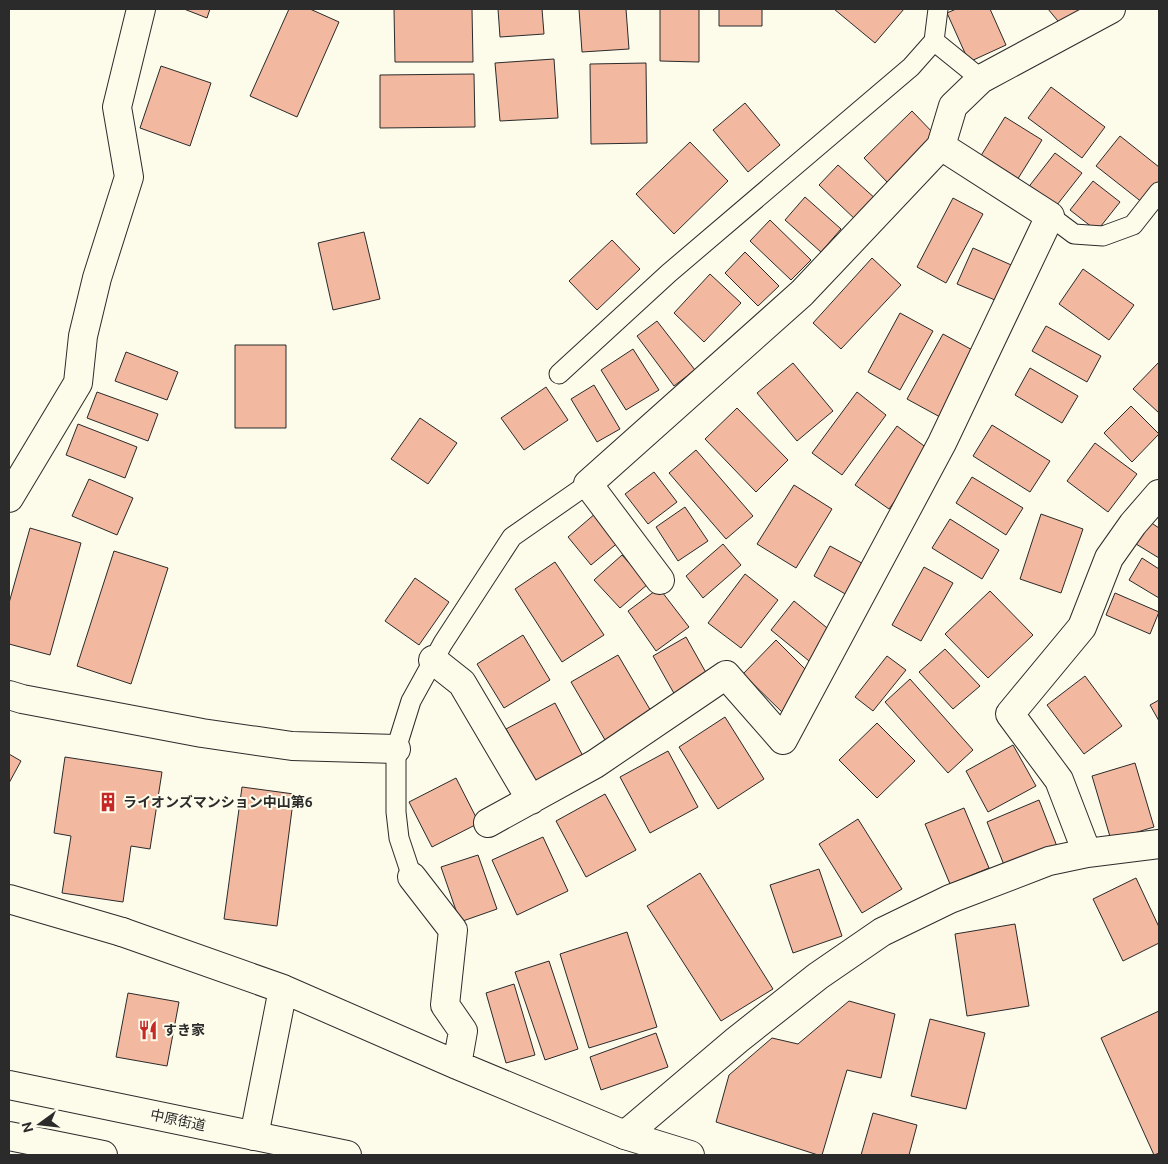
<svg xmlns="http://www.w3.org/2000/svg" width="1168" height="1164" font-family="Ubuntu,'Noto Sans JP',sans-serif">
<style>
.building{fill:#f2b8a0;stroke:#2b2b2b}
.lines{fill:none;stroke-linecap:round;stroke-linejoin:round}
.service-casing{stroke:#2b2b2b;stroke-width:21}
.minor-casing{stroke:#2b2b2b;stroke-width:30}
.tertiary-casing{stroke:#2b2b2b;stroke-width:30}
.primary-casing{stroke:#2b2b2b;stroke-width:30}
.service{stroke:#fdfbea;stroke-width:19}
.minor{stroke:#fdfbea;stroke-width:28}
.tertiary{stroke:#fdfbea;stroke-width:28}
.primary{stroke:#fdfbea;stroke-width:28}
.labels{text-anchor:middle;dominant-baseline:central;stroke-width:4;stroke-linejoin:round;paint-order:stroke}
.poi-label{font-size:14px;font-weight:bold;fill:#2b2b2b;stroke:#fdfbea;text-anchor:start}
.street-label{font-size:14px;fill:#2b2b2b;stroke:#fdfbea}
</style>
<rect width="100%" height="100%" fill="#fdfbea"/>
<path class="building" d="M 184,9 L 210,9 L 207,18 Z
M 289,9 L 310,9 L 339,22 L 297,117 L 250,96 Z
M 394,9 L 472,9 L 473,62 L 395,62 Z
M 498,9 L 542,9 L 544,34 L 500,37 Z
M 579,9 L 626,9 L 629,49 L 582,52 Z
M 660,9 L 699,9 L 699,62 L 660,61 Z
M 719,9 L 762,9 L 762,26 L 719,26 Z
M 834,9 L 904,9 L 875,43 Z
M 956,9 L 990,9 L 1006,45 L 969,62 L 947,13 Z
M 1048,9 L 1084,9 L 1062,26 Z
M 554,59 L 558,118 L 500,121 L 495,63 Z
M 646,63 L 647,143 L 591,144 L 590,64 Z
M 161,66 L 211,83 L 190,146 L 140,128 Z
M 474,74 L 475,127 L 380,128 L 380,75 Z
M 1051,87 L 1105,127 L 1082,158 L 1028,118 Z
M 745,103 L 780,145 L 748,172 L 713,130 Z
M 912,111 L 936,136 L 888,183 L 864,158 Z
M 1005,117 L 1042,140 L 1014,185 L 977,162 Z
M 1120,136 L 1159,167 L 1159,183 L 1143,203 L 1096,166 Z
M 690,142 L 728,181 L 674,234 L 636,194 Z
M 1055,153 L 1082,173 L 1053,210 L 1027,189 Z
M 838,165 L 877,200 L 857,221 L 819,185 Z
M 1093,181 L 1120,202 L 1097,231 L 1070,210 Z
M 805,197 L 841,229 L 821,252 L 785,220 Z
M 953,198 L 983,214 L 946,283 L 917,267 Z
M 770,220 L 811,260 L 791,280 L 750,241 Z
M 364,232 L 380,299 L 333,310 L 318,243 Z
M 612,240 L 640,269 L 597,310 L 569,281 Z
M 973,248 L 1018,268 L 1002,303 L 957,284 Z
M 745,252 L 779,286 L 758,306 L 725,273 Z
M 872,258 L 901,285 L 841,349 L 813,323 Z
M 1083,269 L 1134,305 L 1109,340 L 1059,304 Z
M 710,274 L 741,303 L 704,342 L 674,313 Z
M 900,313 L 933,331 L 900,390 L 868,372 Z
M 657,321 L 695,370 L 674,386 L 637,336 Z
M 1046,326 L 1101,356 L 1087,382 L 1032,351 Z
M 943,334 L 976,352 L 940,417 L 907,399 Z
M 235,345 L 286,345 L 286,428 L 235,428 Z
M 633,349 L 659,390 L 626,410 L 601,370 Z
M 126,352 L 178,372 L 167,400 L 115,381 Z
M 1159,362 L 1159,413 L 1133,389 Z
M 793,363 L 833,411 L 797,441 L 757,393 Z
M 1030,368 L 1078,396 L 1062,423 L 1015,395 Z
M 594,385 L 620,429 L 597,442 L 571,399 Z
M 546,387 L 568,420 L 524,450 L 501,418 Z
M 97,392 L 158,414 L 148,441 L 87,418 Z
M 857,392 L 886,415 L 842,475 L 812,453 Z
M 1131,406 L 1159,434 L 1132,462 L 1104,433 Z
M 737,408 L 788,460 L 756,492 L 705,439 Z
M 420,418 L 457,443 L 428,484 L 391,459 Z
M 78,424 L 137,447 L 125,478 L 66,455 Z
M 992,425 L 1050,461 L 1030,492 L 973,456 Z
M 897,426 L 931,451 L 889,509 L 855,485 Z
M 1095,443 L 1137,474 L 1108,512 L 1067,481 Z
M 696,450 L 753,516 L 726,539 L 669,473 Z
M 654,472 L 677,502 L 648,524 L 625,494 Z
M 972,477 L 1023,508 L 1006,535 L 956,503 Z
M 89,479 L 133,498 L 117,535 L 72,516 Z
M 794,485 L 832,509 L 796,568 L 757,544 Z
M 685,507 L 708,541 L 678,561 L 656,527 Z
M 596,513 L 620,541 L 591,565 L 568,537 Z
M 1041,514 L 1083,529 L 1061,593 L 1020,579 Z
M 950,519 L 999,550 L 982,579 L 932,548 Z
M 1150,522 L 1159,528 L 1159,558 L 1136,544 Z
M 30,528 L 81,543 L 50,655 L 9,644 L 9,603 Z
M 723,544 L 741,565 L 703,598 L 686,576 Z
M 830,546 L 871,568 L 854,599 L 814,576 Z
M 114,551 L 168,568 L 131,684 L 77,666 Z
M 622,555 L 648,584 L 620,608 L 594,580 Z
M 1142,558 L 1159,569 L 1159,598 L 1129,580 Z
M 555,562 L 604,635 L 562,662 L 515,589 Z
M 924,567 L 953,583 L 921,641 L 892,625 Z
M 745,574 L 778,600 L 741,648 L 708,623 Z
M 415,578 L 449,602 L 419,645 L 385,621 Z
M 659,588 L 689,627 L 656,651 L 628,611 Z
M 990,591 L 1033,635 L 988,678 L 945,634 Z
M 1115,593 L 1159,612 L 1150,634 L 1106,615 Z
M 794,601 L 837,636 L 814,665 L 771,630 Z
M 523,635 L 550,680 L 504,708 L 477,664 Z
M 686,637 L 709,678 L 676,697 L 653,656 Z
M 776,640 L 814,678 L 782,712 L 743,674 Z
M 945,649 L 980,686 L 953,709 L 919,672 Z
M 618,655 L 655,718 L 608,745 L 571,682 Z
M 887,656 L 906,670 L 873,711 L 855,697 Z
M 1085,676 L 1122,726 L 1084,754 L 1047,705 Z
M 910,679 L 973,750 L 948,773 L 885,702 Z
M 1159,700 L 1159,721 L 1150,705 Z
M 555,703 L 585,760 L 537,786 L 506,729 Z
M 725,717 L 764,779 L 718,809 L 679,747 Z
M 877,723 L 915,761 L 877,798 L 839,760 Z
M 1013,745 L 1036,786 L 988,812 L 966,771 Z
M 668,751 L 698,807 L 650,833 L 620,777 Z
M 9,754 L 21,761 L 9,783 Z
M 65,757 L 162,772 L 150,849 L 131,846 L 123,902 L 62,893 L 71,836 L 54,833 Z
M 1135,763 L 1154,827 L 1111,840 L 1092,776 Z
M 456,778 L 479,823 L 432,847 L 409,802 Z
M 242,787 L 294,794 L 277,926 L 224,919 Z
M 605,794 L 636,850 L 586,877 L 556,821 Z
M 1039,800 L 1058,849 L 1006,870 L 987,822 Z
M 964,808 L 989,868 L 950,884 L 925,824 Z
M 858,819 L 902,889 L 862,913 L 819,844 Z
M 543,837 L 568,891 L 517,915 L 492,860 Z
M 478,855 L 497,909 L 460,922 L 441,867 Z
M 819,869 L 842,936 L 793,953 L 770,885 Z
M 700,873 L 773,989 L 721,1021 L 647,906 Z
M 1136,878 L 1159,927 L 1159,943 L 1123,961 L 1093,899 Z
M 1015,924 L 1029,1006 L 967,1016 L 955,934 Z
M 627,932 L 657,1027 L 589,1048 L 560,954 Z
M 549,961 L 578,1049 L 545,1060 L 515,972 Z
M 514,984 L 535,1055 L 506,1063 L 486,993 Z
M 128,993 L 179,1002 L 167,1066 L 116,1057 Z
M 849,1001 L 895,1014 L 881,1078 L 847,1070 L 822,1155 L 818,1155 L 716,1122 L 729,1075 L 772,1038 L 798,1044 Z
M 1159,1011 L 1159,1153 L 1154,1155 L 1101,1038 Z
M 930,1019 L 985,1033 L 966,1109 L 911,1096 Z
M 656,1033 L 668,1067 L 601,1090 L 590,1057 Z
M 873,1113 L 917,1125 L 909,1155 L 861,1155 Z"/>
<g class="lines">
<defs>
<path id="service" d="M 934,41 L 981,79
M 1050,216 L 1074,234 L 1103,236 L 1133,225 L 1159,192
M 559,374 L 669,273 L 911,67 L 934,41 L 938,9
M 412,877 L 399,838 L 396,812 L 396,749 L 411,701 L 443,643 L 512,537 L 588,484"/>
<path id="minor" d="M 9,498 L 78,383 L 83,336 L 97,278 L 129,177 L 117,107 L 141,9
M 660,580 L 588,484 L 802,293 L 941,146 L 953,106 L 981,79 L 1111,9
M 433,660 L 462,683 L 531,800
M 9,695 L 22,699 L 202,733 L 292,746 L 396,749
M 488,823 L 595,764 L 726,675 L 783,740 L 942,443 L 1050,216 L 941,146
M 1087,853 L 1059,780 L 1010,714 L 1082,627 L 1109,558 L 1133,524 L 1159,494
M 412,877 L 453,930 L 445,1005 L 463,1031 L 457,1065
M 122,932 L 283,989 L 457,1065 L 625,1135 L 737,1040 L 818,976 L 882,932 L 950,899 L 1049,861 L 1087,853 L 1159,844
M 254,1136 L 283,989"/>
<path id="tertiary" d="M 9,899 L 122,932
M 625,1135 L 690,1155"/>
<path id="primary" d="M 9,1085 L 347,1155
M 9,1136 L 103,1155"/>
</defs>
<use href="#service" class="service-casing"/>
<use href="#minor" class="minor-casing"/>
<use href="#tertiary" class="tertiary-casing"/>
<use href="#primary" class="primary-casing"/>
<use href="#service" class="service"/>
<use href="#minor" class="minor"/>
<use href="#tertiary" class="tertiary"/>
<use href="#primary" class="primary"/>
</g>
<defs>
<symbol id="building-bare" viewBox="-9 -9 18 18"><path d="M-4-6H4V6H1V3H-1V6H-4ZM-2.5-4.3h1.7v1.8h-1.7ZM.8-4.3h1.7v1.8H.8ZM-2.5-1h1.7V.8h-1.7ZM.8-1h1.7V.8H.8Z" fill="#c62828" stroke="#fdfbea" stroke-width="2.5" paint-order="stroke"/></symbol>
<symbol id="restaurant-bare" viewBox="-9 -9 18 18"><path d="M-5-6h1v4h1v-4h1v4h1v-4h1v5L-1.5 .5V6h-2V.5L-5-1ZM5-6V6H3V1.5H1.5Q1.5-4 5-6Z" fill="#c62828" stroke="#fdfbea" stroke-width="2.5" paint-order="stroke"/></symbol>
</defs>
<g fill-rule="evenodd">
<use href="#building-bare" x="94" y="788" width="28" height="28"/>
<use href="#restaurant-bare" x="134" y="1016" width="28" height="28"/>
</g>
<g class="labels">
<g class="poi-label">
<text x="123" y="802">ライオンズマンション中山第6</text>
<text x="163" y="1030">すき家</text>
</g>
<g class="street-label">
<text transform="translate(178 1120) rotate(12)">中原街道</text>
</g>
</g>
<rect width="1168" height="1164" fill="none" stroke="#2b2b2b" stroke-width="20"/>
<g transform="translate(40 1124) rotate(255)" stroke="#fdfbea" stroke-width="4" paint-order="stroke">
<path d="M0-4L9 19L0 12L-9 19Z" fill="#2b2b2b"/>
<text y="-8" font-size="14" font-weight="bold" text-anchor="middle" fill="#2b2b2b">N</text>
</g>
</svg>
